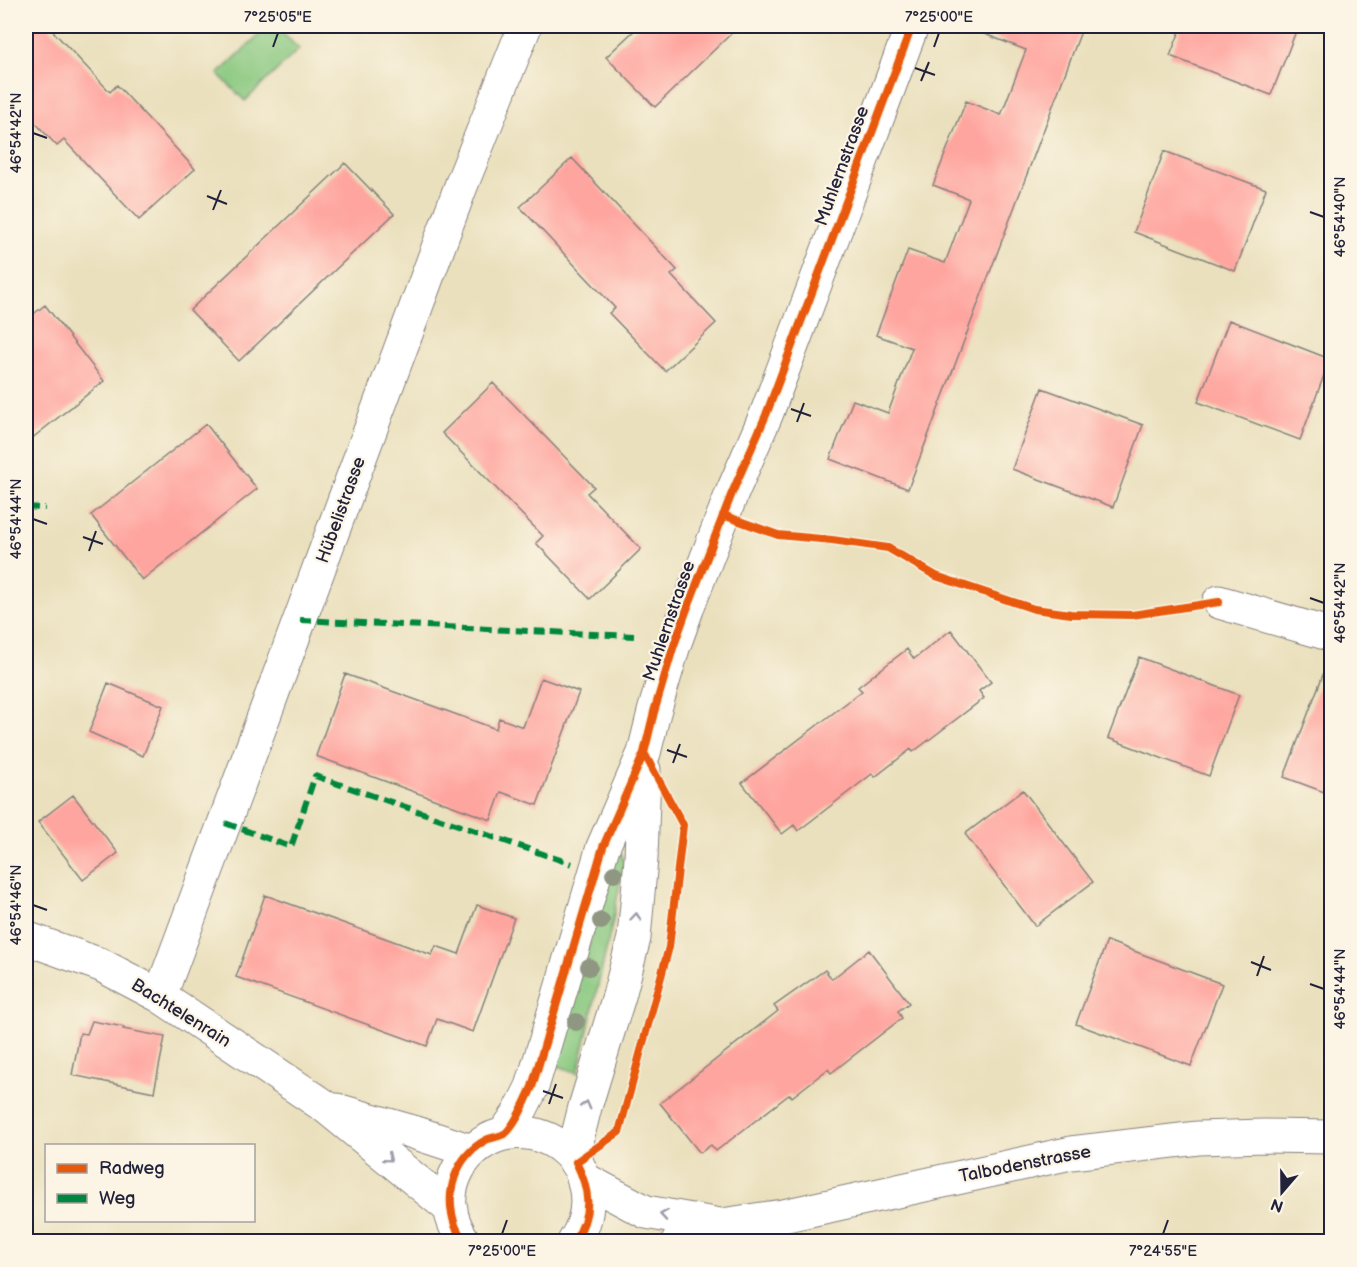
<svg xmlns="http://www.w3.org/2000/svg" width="1357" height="1267" font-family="'Balsamiq Sans',sans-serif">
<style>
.green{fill:#87c77e;stroke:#54745c;stroke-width:1.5}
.building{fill:#fea59f}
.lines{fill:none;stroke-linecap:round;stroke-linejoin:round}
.minor-casing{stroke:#86817c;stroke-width:35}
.tertiary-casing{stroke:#86817c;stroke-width:35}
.minor{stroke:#fff;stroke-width:33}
.tertiary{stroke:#fff;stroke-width:33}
.quiet{stroke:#00873e;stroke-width:6;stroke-dasharray:12 6;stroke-linecap:butt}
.cycleway-casing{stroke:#fcf5e5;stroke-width:11}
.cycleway{stroke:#e8590c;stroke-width:8}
.tree{fill:#8f9782}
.oneway{stroke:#9c9ca7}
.ticks{fill:none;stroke:#22223b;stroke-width:2}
.labels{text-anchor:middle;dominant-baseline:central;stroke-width:4.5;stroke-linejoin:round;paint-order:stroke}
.street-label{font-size:18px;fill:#22223b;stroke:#fcf5e5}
.neatline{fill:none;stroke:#22223b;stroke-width:2}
.ticks-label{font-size:15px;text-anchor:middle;fill:#22223b}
</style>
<rect width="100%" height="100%" fill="#fcf5e5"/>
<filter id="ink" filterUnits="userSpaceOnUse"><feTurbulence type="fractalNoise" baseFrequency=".0167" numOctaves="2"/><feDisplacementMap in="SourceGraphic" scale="12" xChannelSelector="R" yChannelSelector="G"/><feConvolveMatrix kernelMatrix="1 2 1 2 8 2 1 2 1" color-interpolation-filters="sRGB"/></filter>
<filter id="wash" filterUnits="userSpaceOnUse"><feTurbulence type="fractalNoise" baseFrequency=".008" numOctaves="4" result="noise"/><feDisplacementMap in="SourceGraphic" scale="24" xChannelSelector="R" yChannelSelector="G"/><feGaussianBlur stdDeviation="1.35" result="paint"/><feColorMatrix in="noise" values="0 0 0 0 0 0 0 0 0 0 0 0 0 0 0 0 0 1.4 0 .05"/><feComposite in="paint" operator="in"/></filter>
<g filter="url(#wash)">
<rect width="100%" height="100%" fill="#eae0bd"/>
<path class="green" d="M 268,26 L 275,26 L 299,49 L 245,101 L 218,74 Z
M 617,852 L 622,855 L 624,862 L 613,920 L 578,1073 L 553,1064 Z"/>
<g id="blocks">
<path class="building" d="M 26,26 L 48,26 L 110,92 L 117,85 L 195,169 L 139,220 L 64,140 L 57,146 L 26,113 Z
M 639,26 L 739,26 L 655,107 L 606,57 Z
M 970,26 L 1083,26 L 908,489 L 830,459 L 853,400 L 888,413 L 912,348 L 876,335 L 908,250 L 945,263 L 969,199 L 933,185 L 966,101 L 1001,115 L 1026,50 L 969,28 Z
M 1182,26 L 1298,26 L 1271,95 L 1170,56 Z
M 1164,151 L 1266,189 L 1235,271 L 1134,232 Z
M 572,158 L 677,270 L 671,275 L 716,323 L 665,371 L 609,313 L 615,308 L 520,207 Z
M 345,163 L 394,214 L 239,361 L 190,310 Z
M 45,305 L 104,381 L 26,443 L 26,320 Z
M 1229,320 L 1330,359 L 1300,440 L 1198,402 Z
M 493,383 L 594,487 L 587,493 L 641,549 L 590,599 L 536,543 L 543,536 L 442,433 Z
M 1042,388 L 1143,425 L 1113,507 L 1012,469 Z
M 206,424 L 257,489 L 142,580 L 91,515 Z
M 951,630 L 991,682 L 979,691 L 984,698 L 913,752 L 911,749 L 875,777 L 872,774 L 798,831 L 794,825 L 782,834 L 742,783 L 862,691 L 858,687 L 907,649 L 914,659 Z
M 1139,657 L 1239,695 L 1209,776 L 1108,738 Z
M 1329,659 L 1332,660 L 1332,795 L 1284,777 Z
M 345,674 L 496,729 L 499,718 L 523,727 L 541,678 L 579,692 L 537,805 L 501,792 L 491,820 L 316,756 Z
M 108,683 L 163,706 L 143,756 L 89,732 Z
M 1023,790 L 1093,882 L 1035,926 L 965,834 Z
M 73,795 L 118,853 L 83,880 L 38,822 Z
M 265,895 L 432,955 L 436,946 L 459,954 L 477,905 L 514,918 L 473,1032 L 437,1019 L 427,1046 L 236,977 Z
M 1107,941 L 1222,984 L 1191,1066 L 1076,1024 Z
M 869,950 L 909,1003 L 898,1011 L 902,1018 L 831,1073 L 828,1069 L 792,1097 L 790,1094 L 716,1151 L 711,1145 L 700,1153 L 660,1103 L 778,1011 L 774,1006 L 825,970 L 832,979 Z
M 92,1021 L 124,1027 L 123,1029 L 165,1037 L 154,1092 L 72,1075 L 80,1033 L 87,1034 Z"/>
</g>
</g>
<g filter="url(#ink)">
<use href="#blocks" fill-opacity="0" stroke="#86817c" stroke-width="1.5"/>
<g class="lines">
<defs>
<path id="minor" d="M 1219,602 L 1332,635
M 26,938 L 101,965 L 160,996 L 326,1107 L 451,1209
M 160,996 L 461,186 L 525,26
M 337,1110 L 413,1132 L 471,1151
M 584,1179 L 646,1212 L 720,1225
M 678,1242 L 722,1225 L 783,1216 L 1071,1153 L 1198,1138 L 1264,1136 L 1332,1137"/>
<path id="tertiary" d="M 505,1133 L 519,1113 L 532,1087 L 603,847 L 644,753 L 654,712 L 673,648 L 687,609 L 732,493 L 766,415 L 912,26
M 576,1162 L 578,1135 L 585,1107 L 619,996 L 634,938 L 641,859 L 644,770
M 464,1242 C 457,1231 452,1220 450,1208 C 446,1163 488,1124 533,1134 C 547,1137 558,1143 568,1153 C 577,1162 583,1173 585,1185 C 590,1206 586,1224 574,1242"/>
</defs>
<use href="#minor" class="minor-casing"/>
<use href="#tertiary" class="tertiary-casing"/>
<use href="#minor" class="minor"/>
<use href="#tertiary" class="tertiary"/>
<path class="quiet" d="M 26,507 L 45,508
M 300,620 L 634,636
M 225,823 L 291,847 L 315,776 L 572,864"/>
<defs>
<path id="cycleway" d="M 723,515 L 778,535 L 832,540 L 888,548 L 936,576 L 1034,609 L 1071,614 L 1132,615 L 1219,602
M 464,1242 C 461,1236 457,1231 455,1225 C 444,1193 455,1157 486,1140 C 492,1137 502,1137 507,1132 C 518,1120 525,1102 532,1087 L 603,847 L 644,753 L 654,712 L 673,648 L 687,609 L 732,493 L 766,415 L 912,26
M 574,1242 C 593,1214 590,1190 576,1162 L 619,1132 L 669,947 L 683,825 L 644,753"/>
</defs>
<use href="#cycleway" class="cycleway-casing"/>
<use href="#cycleway" class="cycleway"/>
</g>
<g class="tree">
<circle cx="614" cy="874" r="9"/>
<circle cx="601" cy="921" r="9"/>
<circle cx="589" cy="967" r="9"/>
<circle cx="576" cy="1022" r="9"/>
</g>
<defs><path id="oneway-chevron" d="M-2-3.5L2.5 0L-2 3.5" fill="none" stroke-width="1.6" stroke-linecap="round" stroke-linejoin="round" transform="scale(1.5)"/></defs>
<g class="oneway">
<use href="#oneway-chevron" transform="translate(636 917) rotate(-85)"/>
<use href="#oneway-chevron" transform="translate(586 1105) rotate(-75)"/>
<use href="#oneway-chevron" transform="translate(388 1158) rotate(40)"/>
<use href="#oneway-chevron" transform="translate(664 1215) rotate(-171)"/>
</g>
</g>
<path class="ticks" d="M 273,47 L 278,33M 934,47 L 939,33M 915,68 L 935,75M 921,81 L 929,62M 33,133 L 47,138M 207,196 L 227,204M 213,210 L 221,190M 1310,212 L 1324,217M 791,409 L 811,416M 797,422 L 804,403M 33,519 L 47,524M 83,537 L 103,544M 89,551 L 96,531M 1310,598 L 1324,603M 667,750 L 687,757M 673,763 L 680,744M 33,905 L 47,910M 1251,962 L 1271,970M 1257,976 L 1264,956M 1310,984 L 1324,989M 543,1091 L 563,1098M 549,1104 L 556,1084M 502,1234 L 507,1220M 1163,1234 L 1168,1220"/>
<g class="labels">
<g class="street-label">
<text transform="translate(842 166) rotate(-70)">Muhlernstrasse</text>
<text transform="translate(341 510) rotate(-70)">Hübelistrasse</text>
<text transform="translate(669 621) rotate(-71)">Muhlernstrasse</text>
<text transform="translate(181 1013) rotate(32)">Bachtelenrain</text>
<text transform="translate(1025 1164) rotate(-11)">Talbodenstrasse</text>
</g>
</g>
<rect width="1357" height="1267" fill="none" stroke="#fcf5e5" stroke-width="66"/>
<rect x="45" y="1144" width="210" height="78" fill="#fcf5e5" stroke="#a5a1a1" stroke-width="1.5"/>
<rect x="57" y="1164" width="30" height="9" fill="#e8590c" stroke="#a5a1a1" stroke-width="1.5"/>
<text x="99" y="1174" font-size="18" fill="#22223b">Radweg</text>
<rect x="57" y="1194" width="30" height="9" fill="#00873e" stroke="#a5a1a1" stroke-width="1.5"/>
<text x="99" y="1204" font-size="18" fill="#22223b">Weg</text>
<g transform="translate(1282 1192) rotate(200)" stroke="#fcf5e5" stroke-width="4.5" paint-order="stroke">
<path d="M0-4.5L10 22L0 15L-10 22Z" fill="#22223b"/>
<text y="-9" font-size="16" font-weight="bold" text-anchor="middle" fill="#22223b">N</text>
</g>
<rect x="33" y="33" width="1291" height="1201" class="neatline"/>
<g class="ticks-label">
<text x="278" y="22">7°25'05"E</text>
<text x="939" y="22">7°25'00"E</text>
<text transform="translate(16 133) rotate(-90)" y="5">46°54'42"N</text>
<text transform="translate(1340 217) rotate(-90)" y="5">46°54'40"N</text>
<text transform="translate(16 519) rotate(-90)" y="5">46°54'44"N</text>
<text transform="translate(1340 603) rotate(-90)" y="5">46°54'42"N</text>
<text transform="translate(16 905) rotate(-90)" y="5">46°54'46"N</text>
<text transform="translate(1340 989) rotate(-90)" y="5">46°54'44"N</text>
<text x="502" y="1256">7°25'00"E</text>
<text x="1163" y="1256">7°24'55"E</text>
</g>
</svg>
